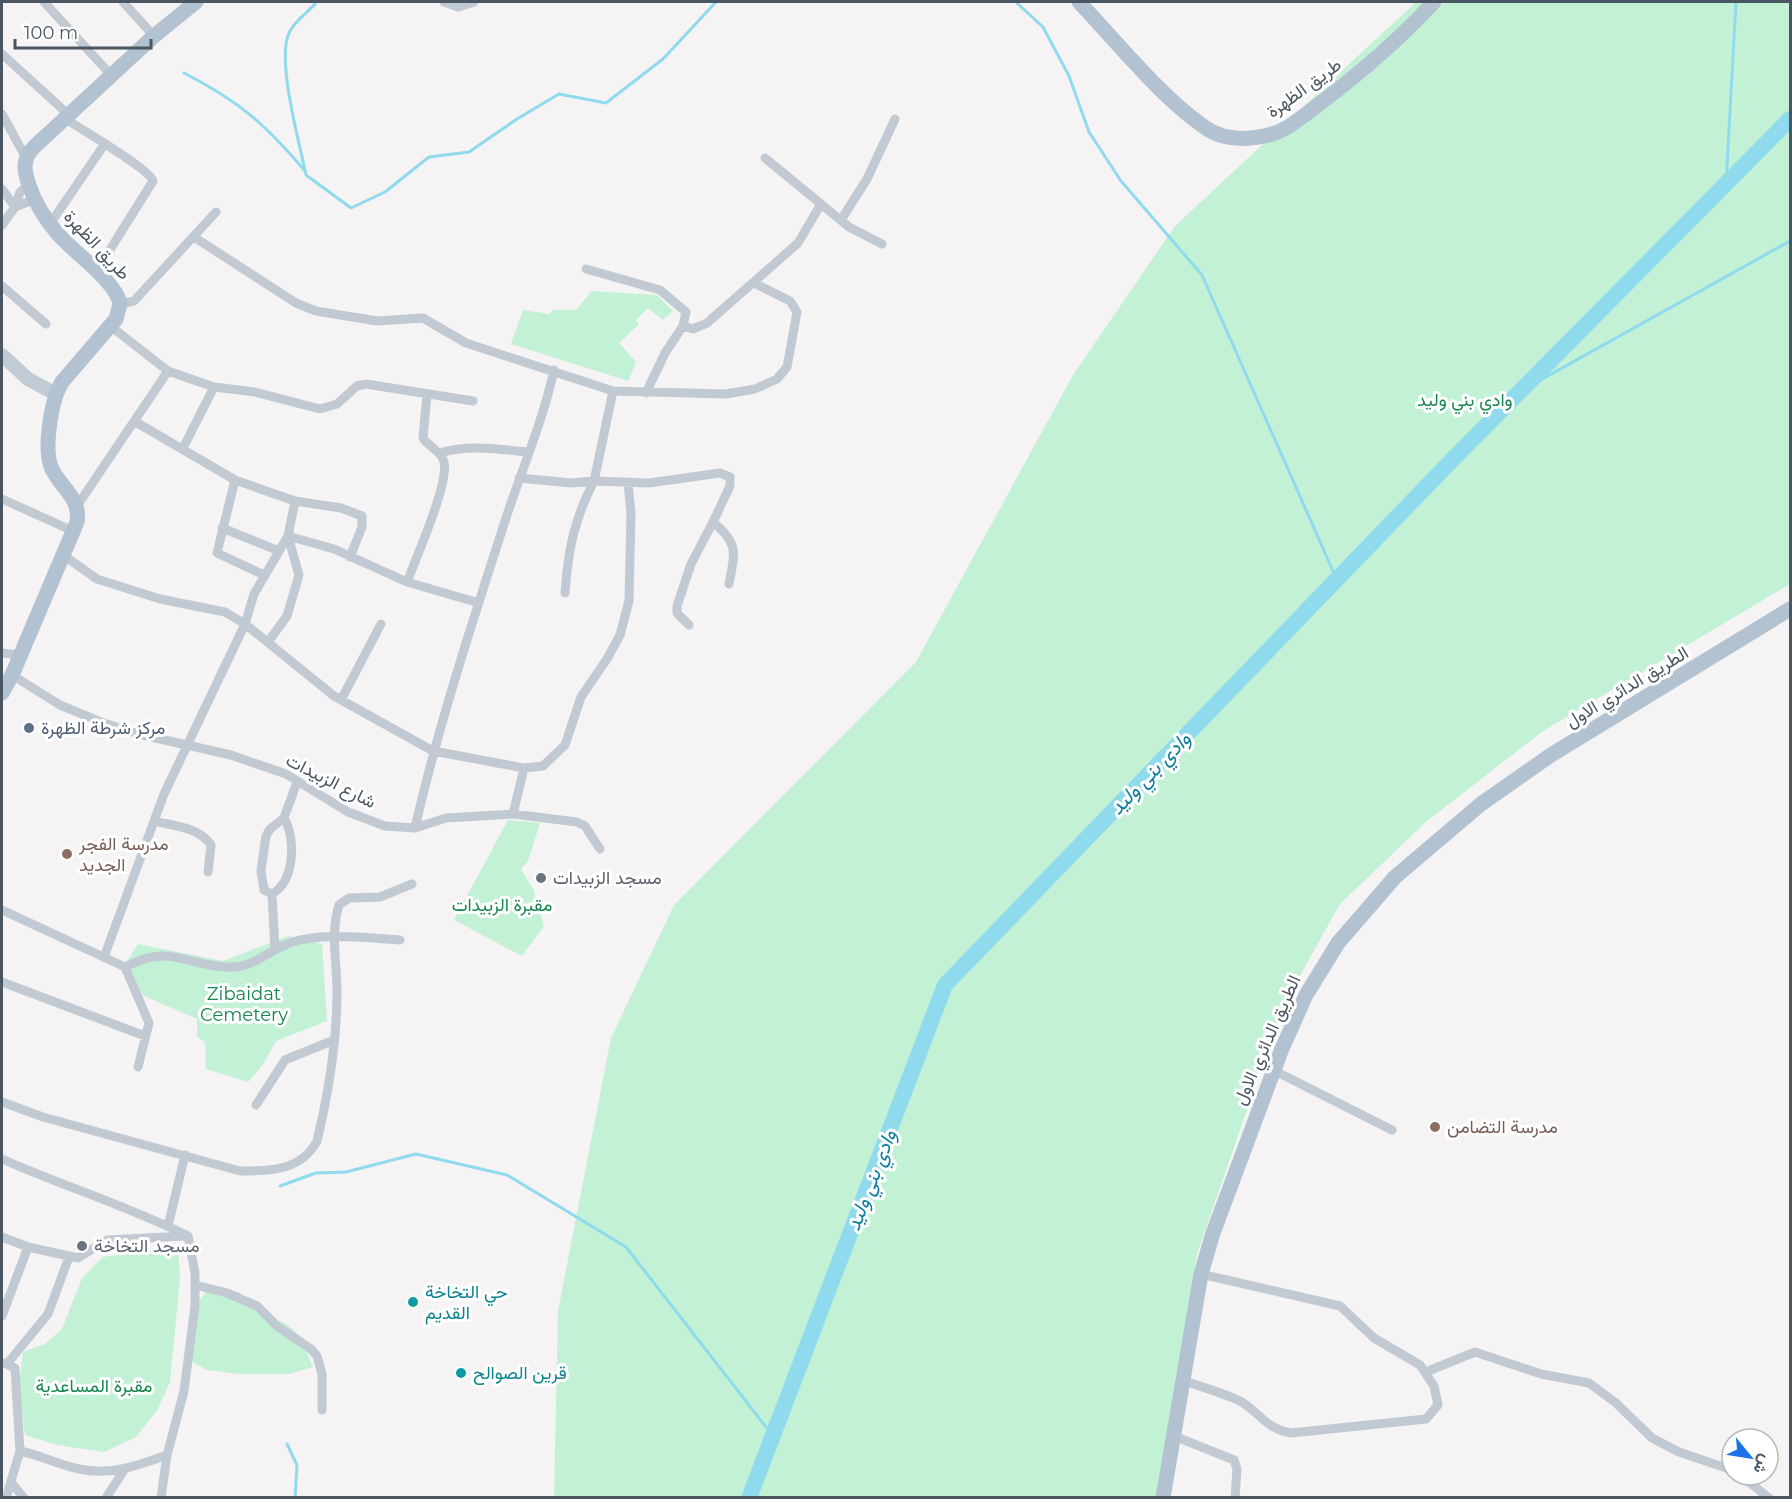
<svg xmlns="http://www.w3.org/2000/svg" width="1792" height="1499" font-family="Montserrat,Vazirmatn,sans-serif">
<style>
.green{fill:#c3f1d5}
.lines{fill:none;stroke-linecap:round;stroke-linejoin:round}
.stream{stroke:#90daee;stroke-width:3}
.river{stroke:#90daee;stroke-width:16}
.street{stroke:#c1cad2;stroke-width:9}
.secondary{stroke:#c1cbd6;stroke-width:14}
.primary{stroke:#b3c2d1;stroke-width:15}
.service-dot{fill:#5c6f8a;stroke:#fff;stroke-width:2}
.education-dot{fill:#8d6e63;stroke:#fff;stroke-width:2}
.worship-dot{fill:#6b7280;stroke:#fff;stroke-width:2}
.culture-dot{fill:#0f9aa8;stroke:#fff;stroke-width:2}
.labels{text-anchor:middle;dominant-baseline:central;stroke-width:6;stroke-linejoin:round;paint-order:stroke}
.street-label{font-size:18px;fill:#4a5661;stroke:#fff}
.park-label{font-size:18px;fill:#17864f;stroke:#fff}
.service-label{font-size:18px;fill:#4e5e75;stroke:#fff;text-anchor:start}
.education-label{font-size:18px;fill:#785e54;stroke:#fff;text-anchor:start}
.worship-label{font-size:18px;fill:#5b616d;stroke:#fff;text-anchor:start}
.culture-label{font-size:18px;fill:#0d838f;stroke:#fff;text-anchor:start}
.water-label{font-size:20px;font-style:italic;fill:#0c7c9b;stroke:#fff}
</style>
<rect width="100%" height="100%" fill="#f5f3f3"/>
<path class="green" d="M 1416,2 L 1790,2 L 1790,584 L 1543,731 L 1427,821 L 1340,904 L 1283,1006 L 1197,1254 L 1160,1497 L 554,1498 L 558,1311 L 611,1038 L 674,905 L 916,662 L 1073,375 L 1175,226 Z
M 592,291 L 657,295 L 673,311 L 663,320 L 648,308 L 636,320 L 639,324 L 619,343 L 636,362 L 628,381 L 511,344 L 523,310 L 549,314 L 553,310 L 576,310 Z
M 508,820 L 540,823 L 528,861 L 521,869 L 534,891 L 544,926 L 522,956 L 454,920 Z
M 288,936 L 322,944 L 327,1021 L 276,1041 L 264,1063 L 248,1082 L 206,1069 L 205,1042 L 197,1037 L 197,1019 L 142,995 L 125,964 L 138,944 L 223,961 Z
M 178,1247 L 180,1279 L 170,1382 L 158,1409 L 136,1437 L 104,1452 L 57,1445 L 25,1435 L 19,1385 L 23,1352 L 45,1344 L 62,1329 L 82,1278 L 103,1257 Z
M 206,1292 L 239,1292 L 265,1316 L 285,1323 L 300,1336 L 313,1367 L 290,1374 L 239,1374 L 207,1370 L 186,1358 L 192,1310 Z"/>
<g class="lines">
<path class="stream" d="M 1016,2 L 1043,27 L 1069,76 L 1089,132 L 1121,181 L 1202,275 L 1337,580
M 315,4 C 308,12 295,21 290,31 C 275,56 300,145 306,175 L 351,208 L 385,192 L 429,157 L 469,152 L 517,119 L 559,94 L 606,103 L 663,59 L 716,2
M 184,73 C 239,101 265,124 305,171
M 1726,184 L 1736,2
M 1521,391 L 1790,241
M 280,1186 L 316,1173 L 346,1172 L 416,1154 L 507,1175 L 626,1247 L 773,1436
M 287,1444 L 297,1465 L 295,1498"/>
<path class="river" d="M 749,1498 L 945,985 L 1453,459 L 1790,119"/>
<path class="street" d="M 44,2 L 111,75
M 123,2 L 154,36
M 444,2 L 458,7 L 474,2
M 2,54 L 69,115
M 2,114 L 26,158
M 65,118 C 81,130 150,169 153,181 L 96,272
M 765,158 L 849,227 L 882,244
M 2,189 L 15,207
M 15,207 L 20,192 L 29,185
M 841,220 L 867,179 L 895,119
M 50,224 L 104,145
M 2,225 L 15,207 L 35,199
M 194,237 L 296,303 L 316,311 L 377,321 L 423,318 L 466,343 L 613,391 L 726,394 L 755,389 L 777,379 L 787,367 L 797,312 L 790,301 L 754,283
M 586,269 L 660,290 L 686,312 L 683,326 L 665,353 L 646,393
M 2,286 L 46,324
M 120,304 L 134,301 L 216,212
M 109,325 L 168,371 L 214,387 L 255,392 L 320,409 L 337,404 L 357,386 L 366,384 L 473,401
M 683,326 L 693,329 L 707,323 L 798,243 L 821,204
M 613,391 L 594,481 L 649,483 L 720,473 L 730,477 L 730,486 L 713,522 C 739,544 735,552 729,584
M 183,448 L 214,387
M 439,453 C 469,444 497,449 528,452
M 519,478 L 571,483 L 594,481
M 235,480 L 217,553 L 264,575
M 2,499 L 73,531
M 295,501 L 341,508 L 362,516 L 362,527 L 350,557
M 77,506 L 168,371
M 222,528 L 279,551
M 288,536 L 334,549 L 407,582 L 479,603
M 63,555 L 97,579 L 160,599 L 225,612 L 245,624 L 334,696 L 433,751 L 524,768 L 543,766 L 565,745 L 581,697 L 607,659 L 620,635 L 629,601 L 631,513 L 628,483
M 407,582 C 416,558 449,484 444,462 C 442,452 428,446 423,438 L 427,394
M 565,593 C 568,550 574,520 594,481
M 689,625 L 677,613 L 677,606 L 691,564 L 713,522
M 268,642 L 287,616 L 299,575 L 288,536
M 2,653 L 20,655
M 12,675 L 60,705 L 101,722 L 138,734 L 231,755 L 286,774 L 348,812 L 385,826 L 415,828 L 446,818 L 513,814 L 577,822 L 585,826 L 600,849
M 341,700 L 381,624
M 513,814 L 524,768
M 154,821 C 174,826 199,827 211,845 L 208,872
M 415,828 C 439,723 473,620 506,518 C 522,469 543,421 554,370
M 272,894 L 264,890 L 261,871 L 266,836 L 270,829 L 284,818 L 297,782
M 2,910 L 125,967 C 170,943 183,965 227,967 C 253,969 267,951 290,943 C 321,932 367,938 400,940
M 275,950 L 272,894 C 295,881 296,838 284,818
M 104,957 L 164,794 L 245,624 L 254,594 L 288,536 L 295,501 L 235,480 L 134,421
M 125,967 L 149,1023 L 138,1067
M 2,982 L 145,1036
M 1273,1070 L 1392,1130
M 2,1102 L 43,1117 L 240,1171 C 270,1171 301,1171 317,1141 C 329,1091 337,1043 337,991 C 337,963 330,933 339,905 L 349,898 L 380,897 L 412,884
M 256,1105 L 285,1060 L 334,1040
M 2,1159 C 63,1186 128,1206 188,1236 L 195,1273 L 195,1306 L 184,1391 L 167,1455 L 161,1498
M 168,1226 L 185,1155
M 2,1237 L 28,1247 L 78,1258 L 107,1240 L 185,1236
M 195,1285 L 227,1293 L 257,1306 L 278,1327 L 311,1349 L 317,1356 L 322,1374 L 322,1410
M 2,1316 L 28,1247
M 4,1363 L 15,1368 L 20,1451
M 7,1364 L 48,1314 L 69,1257
M 1426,1372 L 1475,1352 L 1541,1374 L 1589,1383 L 1616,1403 L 1652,1438 L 1679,1452 L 1732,1470
M 1182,1380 C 1201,1387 1221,1392 1240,1401 C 1261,1413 1264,1428 1291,1433 L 1426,1419 L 1438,1405 L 1434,1386 L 1420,1365 L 1374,1338 L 1340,1306 L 1201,1274
M 1174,1436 L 1234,1460 L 1237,1469 L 1235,1498
M 1740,1475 L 1769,1498
M 11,1482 L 24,1498
M 6,1498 L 20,1451 C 40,1455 59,1465 79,1469 C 111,1476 138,1465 167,1455
M 106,1498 L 124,1470"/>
<path class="secondary" d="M 2,355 L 28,379 L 56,394"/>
<path class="primary" d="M 1079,2 C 1117,42 1163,100 1209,130 C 1227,141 1253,140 1272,134 C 1289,129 1303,116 1318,105 C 1359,74 1399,40 1434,2
M 2,693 L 12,675 L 77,522 C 81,498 61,488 52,469 C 43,450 51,400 62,382 L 116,319 L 120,304 C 117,282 72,251 57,233 C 45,219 35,203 29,185 C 24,171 22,159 34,147 L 154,36 L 196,2
M 1163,1498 L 1201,1274 L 1213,1233 L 1281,1051 L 1306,995 L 1338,943 L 1395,877 L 1481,804 L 1551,755 L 1790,609"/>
</g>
<circle class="service-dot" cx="29" cy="728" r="6"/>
<g class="education-dot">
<circle cx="67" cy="854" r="6"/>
<circle cx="1435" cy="1127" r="6"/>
</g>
<g class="worship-dot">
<circle cx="541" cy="878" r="6"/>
<circle cx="82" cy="1246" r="6"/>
</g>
<g class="culture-dot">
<circle cx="413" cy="1302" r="6"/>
<circle cx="461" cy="1373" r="6"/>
</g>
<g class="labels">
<g class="street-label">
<text transform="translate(1304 88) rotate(-36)">طريق الظهرة</text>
<text transform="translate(97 245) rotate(47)">طريق الظهرة</text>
<text transform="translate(1627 687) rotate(-31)">الطريق الدائري الاول</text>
<text transform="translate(331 781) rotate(27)">شارع الزبيدات</text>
<text transform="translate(1267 1040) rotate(-66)">الطريق الدائري الاول</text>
</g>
<g class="park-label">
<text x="1465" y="400">وادي بني وليد</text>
<text x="502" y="905">مقبرة الزبيدات</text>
<text x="244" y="994">Zibaidat<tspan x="244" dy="21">Cemetery</tspan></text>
<text x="94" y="1386">مقبرة المساعدية</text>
</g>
<g class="service-label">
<text x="41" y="728">مركز شرطة الظهرة</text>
</g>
<g class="education-label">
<text x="79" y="844">مدرسة الفجر<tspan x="79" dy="21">الجديد</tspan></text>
<text x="1447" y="1127">مدرسة التضامن</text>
</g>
<g class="worship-label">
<text x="553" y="878">مسجد الزبيدات</text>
<text x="94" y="1246">مسجد التخاخة</text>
</g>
<g class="culture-label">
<text x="425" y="1292">حي التخاخة<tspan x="425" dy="21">القديم</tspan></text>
<text x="473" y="1373">قرين الصوالح</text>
</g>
<g class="water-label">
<text transform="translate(1150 773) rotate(-46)">وادي بني وليد</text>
<text transform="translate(871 1180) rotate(-69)">وادي بني وليد</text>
</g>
</g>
<rect width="1792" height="1499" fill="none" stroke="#4a5661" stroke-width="6"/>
<g transform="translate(1750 1457) rotate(120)"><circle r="28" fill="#ffffff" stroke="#b7bbc0" stroke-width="1.5"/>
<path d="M0-4.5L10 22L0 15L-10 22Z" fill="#1a73e8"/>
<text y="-9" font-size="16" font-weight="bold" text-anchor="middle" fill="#4a5661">ش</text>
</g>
<path d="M15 39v9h136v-9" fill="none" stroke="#4a5661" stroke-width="3"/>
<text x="24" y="39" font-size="18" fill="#4a5661" stroke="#ffffff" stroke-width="4.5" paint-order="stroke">100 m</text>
</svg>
